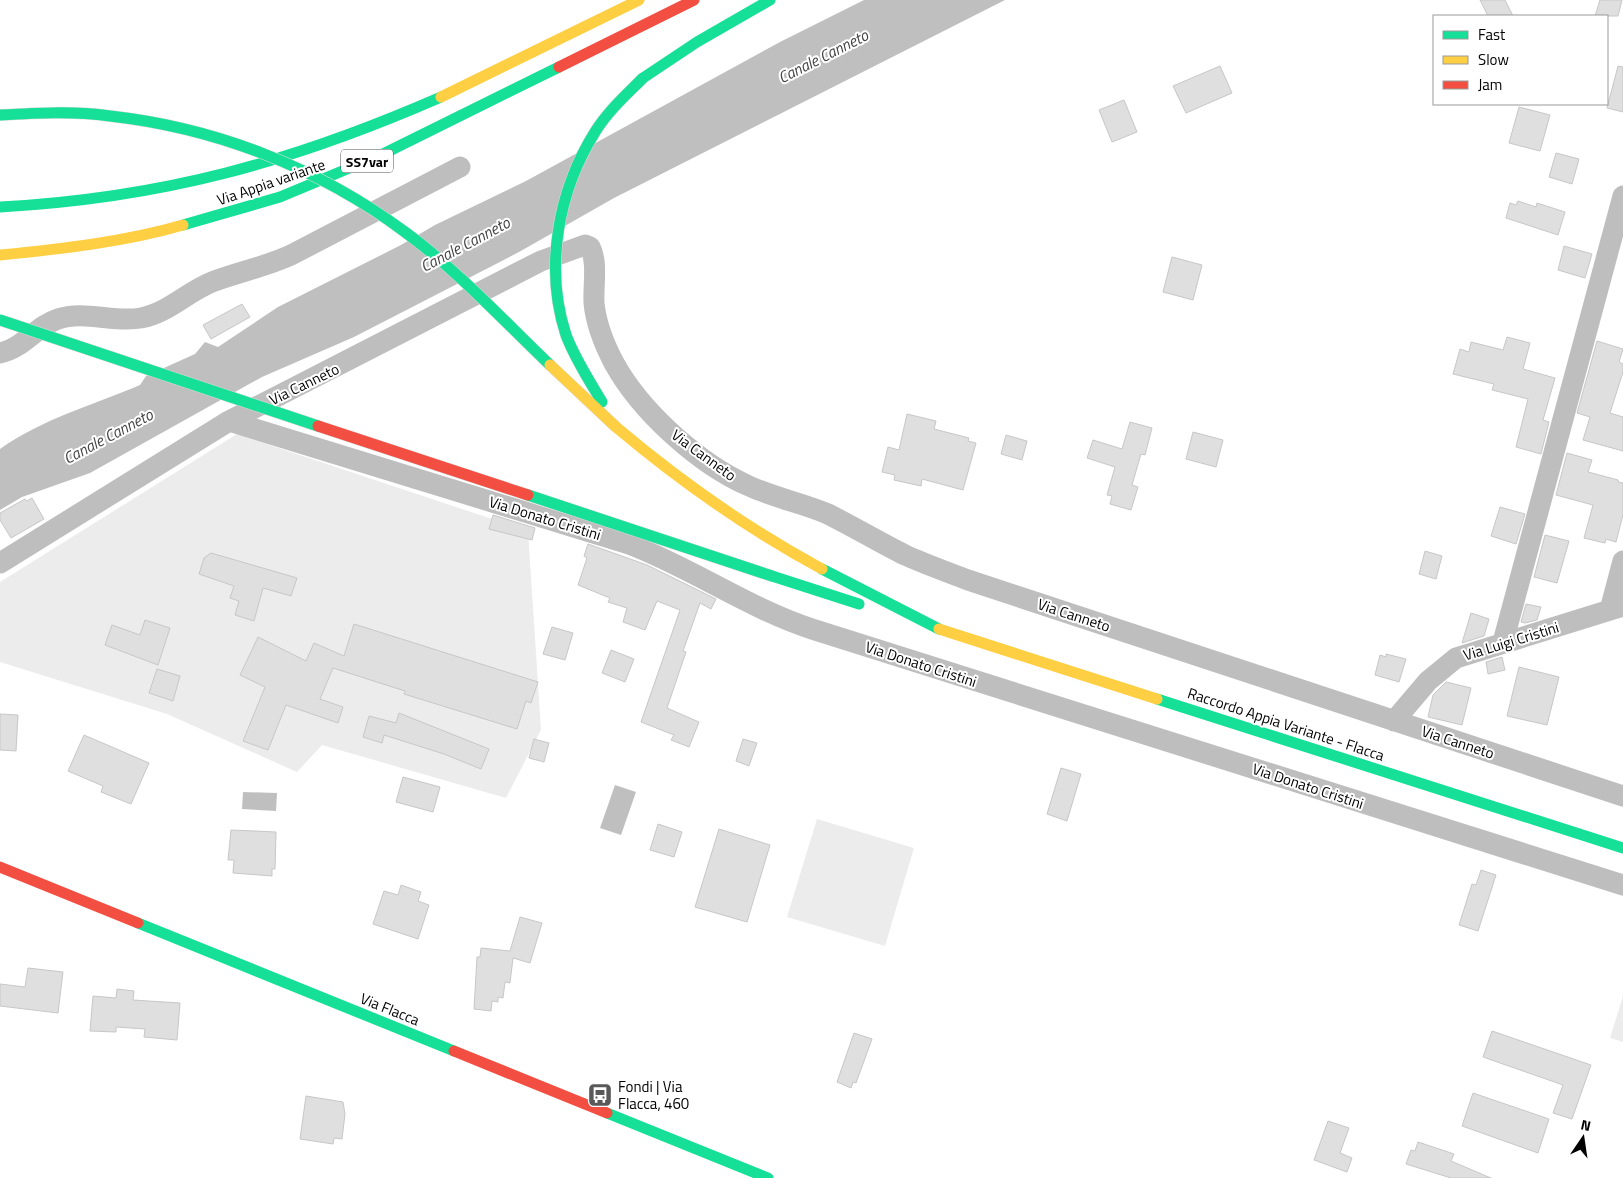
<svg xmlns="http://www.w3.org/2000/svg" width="1623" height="1178" font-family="'Titillium Web',sans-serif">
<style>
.green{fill:#ececec}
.water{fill:#bfbfbf}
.building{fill:#dfdfdf;stroke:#c7c7c7}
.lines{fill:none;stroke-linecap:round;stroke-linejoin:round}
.street{stroke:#bebebe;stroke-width:21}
.fast{stroke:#16e098;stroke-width:11}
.slow{stroke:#ffcf43;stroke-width:11}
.jam{stroke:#f24e42;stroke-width:11}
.fast-bridge-casing{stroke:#dbdbdb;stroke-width:12;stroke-linecap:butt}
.slow-bridge-casing{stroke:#dbdbdb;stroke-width:12;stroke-linecap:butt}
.jam-bridge-casing{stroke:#dbdbdb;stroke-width:12;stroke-linecap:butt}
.fast-bridge{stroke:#16e098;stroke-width:11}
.slow-bridge{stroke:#ffcf43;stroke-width:11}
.jam-bridge{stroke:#f24e42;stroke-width:11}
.labels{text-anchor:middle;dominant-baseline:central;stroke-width:4;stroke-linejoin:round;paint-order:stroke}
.shield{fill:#fff;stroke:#4c4c4c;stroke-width:1}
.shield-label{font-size:14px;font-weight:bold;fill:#000}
.street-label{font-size:15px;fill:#000;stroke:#fff}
.poi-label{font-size:15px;fill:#000;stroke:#fff;text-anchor:start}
.water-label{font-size:16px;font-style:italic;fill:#444;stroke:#fff}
</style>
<rect width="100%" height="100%" fill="#fff"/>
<path class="green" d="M 237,434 L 528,531 L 541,730 L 506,798 L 322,745 L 297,772 L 167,714 L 0,662 L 0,582 Z
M 817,819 L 914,848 L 885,946 L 787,917 Z
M 1623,996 L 1623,1042 L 1610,1038 Z"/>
<path class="water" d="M 864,0 L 1005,0 L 614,198 L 519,252 L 354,337 L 262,377 L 90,473 L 22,497 L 0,510 L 0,449 C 42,419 93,405 140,385 L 146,376 L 195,354 L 205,342 L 218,347 L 278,307 L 401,245 L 435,225 L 526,181 L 780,42 Z
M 615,785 L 636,792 L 621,835 L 600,828 Z
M 243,792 L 277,793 L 276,811 L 242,809 Z"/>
<path class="building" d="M 1480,0 L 1505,0 L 1513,16 L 1488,16 Z
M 1600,0 L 1622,0 L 1618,16 L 1595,16 Z
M 1220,66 L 1232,93 L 1186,113 L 1173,86 Z
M 1618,66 L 1623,67 L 1623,112 L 1607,108 Z
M 1124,100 L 1137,132 L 1112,142 L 1099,110 Z
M 1519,107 L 1550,115 L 1540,151 L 1509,143 Z
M 1556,153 L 1579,159 L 1572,184 L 1549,177 Z
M 1518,201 L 1536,207 L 1537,203 L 1565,212 L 1558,235 L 1506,218 L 1510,203 L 1516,205 Z
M 1564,246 L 1592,254 L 1585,278 L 1558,270 Z
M 1172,257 L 1202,265 L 1193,300 L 1163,292 Z
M 242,304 L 250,317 L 211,339 L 203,325 Z
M 1507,337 L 1530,343 L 1523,369 L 1555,378 L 1543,420 L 1549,422 L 1541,454 L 1516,447 L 1528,399 L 1492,390 L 1494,384 L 1453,374 L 1460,349 L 1469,352 L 1471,342 L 1503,350 Z
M 1597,341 L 1623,349 L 1619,362 L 1623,364 L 1623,372 L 1610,413 L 1623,417 L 1623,451 L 1583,440 L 1590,417 L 1577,413 Z
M 907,414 L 936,421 L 934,429 L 969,438 L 968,441 L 976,443 L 963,490 L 922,479 L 921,486 L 894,480 L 895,475 L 882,472 L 888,447 L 899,450 Z
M 1130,422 L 1152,428 L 1145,455 L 1141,454 L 1132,485 L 1138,487 L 1131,510 L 1110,504 L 1112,496 L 1107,495 L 1115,467 L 1087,458 L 1093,440 L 1122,449 Z
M 1193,432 L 1223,440 L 1216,467 L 1186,459 Z
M 1006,435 L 1027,441 L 1022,460 L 1001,454 Z
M 1567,453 L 1592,460 L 1588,472 L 1618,480 L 1618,482 L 1623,483 L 1623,515 L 1616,542 L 1606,539 L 1605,543 L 1584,538 L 1593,505 L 1556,495 Z
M 32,498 L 44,519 L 11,538 L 0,520 L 0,513 L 25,499 L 27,501 Z
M 1500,507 L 1525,514 L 1516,544 L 1491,536 Z
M 493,515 L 535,528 L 532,540 L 489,529 Z
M 1545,535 L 1569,541 L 1557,583 L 1534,577 Z
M 588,544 L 647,565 L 716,599 L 711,609 L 700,603 L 683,651 L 686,652 L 667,708 L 699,722 L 689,747 L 671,740 L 674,735 L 641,722 L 680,610 L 657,601 L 645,630 L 623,622 L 627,608 L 608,602 L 610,598 L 578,585 L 587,558 L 584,556 Z
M 1425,551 L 1442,556 L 1436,579 L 1419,574 Z
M 211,553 L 297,578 L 291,596 L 263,588 L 254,621 L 235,615 L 239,601 L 230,598 L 234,586 L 199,574 L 204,558 Z
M 1526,604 L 1541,607 L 1537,620 L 1525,623 L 1521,622 Z
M 1471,613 L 1489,619 L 1484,636 L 1462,643 Z
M 145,620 L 170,628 L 158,665 L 105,645 L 112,625 L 140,635 Z
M 354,624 L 538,682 L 531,703 L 526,701 L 517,729 L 404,694 L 405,691 L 333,668 L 320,699 L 343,707 L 338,723 L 286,705 L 268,750 L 243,741 L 265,687 L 240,675 L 258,637 L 306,661 L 314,643 L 344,656 Z
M 552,627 L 573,633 L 565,660 L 543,654 Z
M 611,650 L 634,659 L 625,682 L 602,673 Z
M 1386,654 L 1406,659 L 1399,682 L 1375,675 L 1380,655 L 1386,657 Z
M 1502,657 L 1505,670 L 1488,674 L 1486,662 Z
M 1519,667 L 1559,677 L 1547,725 L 1507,716 Z
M 157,669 L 180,676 L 173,701 L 149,693 Z
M 1446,682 L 1471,688 L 1462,725 L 1428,717 L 1433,695 Z
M 399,713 L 489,749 L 481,769 L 444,754 L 384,735 L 382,743 L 363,737 L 369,716 L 396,723 Z
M 0,714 L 18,715 L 16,751 L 0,750 Z
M 84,735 L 149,763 L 131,804 L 101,792 L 103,786 L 68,771 Z
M 534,739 L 549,743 L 544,762 L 529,758 Z
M 743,739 L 757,743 L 749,766 L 736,761 Z
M 1061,768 L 1081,774 L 1067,821 L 1047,814 Z
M 403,777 L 440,787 L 433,812 L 396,802 Z
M 658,824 L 682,832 L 674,857 L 650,850 Z
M 719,829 L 770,845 L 747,922 L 695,907 Z
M 231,830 L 276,832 L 275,869 L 272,869 L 272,876 L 233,873 L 234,860 L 228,860 Z
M 1481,870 L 1496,875 L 1478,931 L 1459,925 L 1472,884 L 1476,885 Z
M 401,885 L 421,892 L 418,901 L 429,905 L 418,939 L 373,924 L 384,891 L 398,895 Z
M 520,917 L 542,923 L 530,963 L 513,958 L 510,983 L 505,982 L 503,998 L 498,997 L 498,1002 L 492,1001 L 491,1011 L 474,1009 L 477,957 L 480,957 L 481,948 L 510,951 Z
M 28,968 L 63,972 L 58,1013 L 0,1006 L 0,984 L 25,987 Z
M 117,989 L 134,991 L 133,1000 L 180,1003 L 177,1040 L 144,1037 L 145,1029 L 116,1027 L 116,1032 L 90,1031 L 93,996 L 116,998 Z
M 1492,1031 L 1591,1065 L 1572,1119 L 1553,1113 L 1563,1085 L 1483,1057 Z
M 854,1033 L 872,1039 L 856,1083 L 853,1082 L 851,1088 L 837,1082 Z
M 1473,1093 L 1549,1119 L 1538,1153 L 1462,1126 Z
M 306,1096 L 343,1102 L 345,1114 L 342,1139 L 334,1138 L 333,1144 L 300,1139 Z
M 1328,1121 L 1349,1128 L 1340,1153 L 1352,1158 L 1347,1172 L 1314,1160 Z
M 1418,1142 L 1454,1154 L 1451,1161 L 1491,1178 L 1451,1178 L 1406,1164 L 1411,1150 L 1415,1151 Z"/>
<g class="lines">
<path class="street" d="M 0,353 C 24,348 36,326 58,319 C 84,310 114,323 141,318 C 168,313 187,292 212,282 C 238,272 265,267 291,255 L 460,167
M 229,421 L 629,544 C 692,568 748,608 812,629 L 1623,885
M 0,563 L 229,421 L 541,261 L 585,245 L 590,247 C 598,262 593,285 594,303 C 596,324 604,344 614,363 C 641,412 699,464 749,486 C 775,498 802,503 828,514 C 854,527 879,542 905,555 C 925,564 947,572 968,580 L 1623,796
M 1610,610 L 1623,561
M 1503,642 L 1623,196
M 1394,721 L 1428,681 L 1456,658 L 1623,606"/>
<path class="fast" d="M 643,78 L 697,42 L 770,0
M 0,207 C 163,198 292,162 441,97
M 183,225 L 280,197 L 383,154 L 559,67
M 822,569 L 939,629
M 772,576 L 859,604
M 1157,699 L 1623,848
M 138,923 L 454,1051
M 607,1113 L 768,1178"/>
<path class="slow" d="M 441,97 L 639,0
M 0,255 C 61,249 124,242 183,225
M 616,427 C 680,481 748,529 822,569
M 939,629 L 1157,699"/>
<path class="jam" d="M 559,67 L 694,0
M 0,867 L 138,923
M 454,1051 L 607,1113"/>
<defs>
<path id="fast-bridge" d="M 0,115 C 36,113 73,111 110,116 C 217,128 319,168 405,232 C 458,271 503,320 550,365
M 0,320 L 318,426
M 602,402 C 589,380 575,359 566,335 C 544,268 558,191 595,132 C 608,111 626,95 643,78
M 528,495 L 772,576"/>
<path id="slow-bridge" d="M 550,365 L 616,427"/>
<path id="jam-bridge" d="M 318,426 L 528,495"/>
</defs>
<use href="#fast-bridge" class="fast-bridge-casing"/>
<use href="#slow-bridge" class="slow-bridge-casing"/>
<use href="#jam-bridge" class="jam-bridge-casing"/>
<use href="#fast-bridge" class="fast-bridge"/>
<use href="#slow-bridge" class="slow-bridge"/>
<use href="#jam-bridge" class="jam-bridge"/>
</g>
<defs>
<symbol id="bus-square" viewBox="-11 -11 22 22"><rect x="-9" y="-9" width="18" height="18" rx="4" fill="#595959" stroke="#fff"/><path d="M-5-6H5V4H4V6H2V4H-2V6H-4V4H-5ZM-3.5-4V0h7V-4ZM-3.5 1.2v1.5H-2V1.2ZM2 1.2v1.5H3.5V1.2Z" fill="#fff"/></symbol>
</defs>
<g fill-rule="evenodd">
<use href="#bus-square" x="586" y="1081" width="28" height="28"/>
</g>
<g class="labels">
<rect class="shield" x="341" y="149.5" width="52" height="23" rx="4"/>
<g class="shield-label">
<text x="367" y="161">SS7var</text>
</g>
<g class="street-label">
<text transform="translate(271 182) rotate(-19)">Via Appia variante</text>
<text transform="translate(304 384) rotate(-26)">Via Canneto</text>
<text transform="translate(704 455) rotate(36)">Via Canneto</text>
<text transform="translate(545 518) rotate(17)">Via Donato Cristini</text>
<text transform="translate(1074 615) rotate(18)">Via Canneto</text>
<text transform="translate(1511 641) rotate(-17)">Via Luigi Cristini</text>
<text transform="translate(921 664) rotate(18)">Via Donato Cristini</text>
<text transform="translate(1286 724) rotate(18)">Raccordo Appia Variante - Flacca</text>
<text transform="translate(1458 742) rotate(18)">Via Canneto</text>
<text transform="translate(1308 786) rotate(18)">Via Donato Cristini</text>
<text transform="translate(390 1009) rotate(22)">Via Flacca</text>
</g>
<g class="poi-label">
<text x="618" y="1086">Fondi | Via<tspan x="618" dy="17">Flacca, 460</tspan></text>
</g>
<g class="water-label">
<text transform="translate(823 56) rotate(-27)">Canale Canneto</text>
<text transform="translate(465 244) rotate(-28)">Canale Canneto</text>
<text transform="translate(108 436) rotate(-28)">Canale Canneto</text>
</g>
</g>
<rect x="1433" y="15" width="175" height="90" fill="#ffffff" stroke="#999999"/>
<rect x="1443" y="31" width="25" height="8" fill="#16e098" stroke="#999999"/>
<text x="1478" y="40" font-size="15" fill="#000000">Fast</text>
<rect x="1443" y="56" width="25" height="8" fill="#ffcf43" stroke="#999999"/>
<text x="1478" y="65" font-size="15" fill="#000000">Slow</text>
<rect x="1443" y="81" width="25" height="8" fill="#f24e42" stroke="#999999"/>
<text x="1478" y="90" font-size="15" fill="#000000">Jam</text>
<g transform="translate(1583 1138) rotate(13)" stroke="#ffffff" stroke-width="4" paint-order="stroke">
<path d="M0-4L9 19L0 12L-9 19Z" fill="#000000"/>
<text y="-8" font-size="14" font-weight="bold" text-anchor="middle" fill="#000000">N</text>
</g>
</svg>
